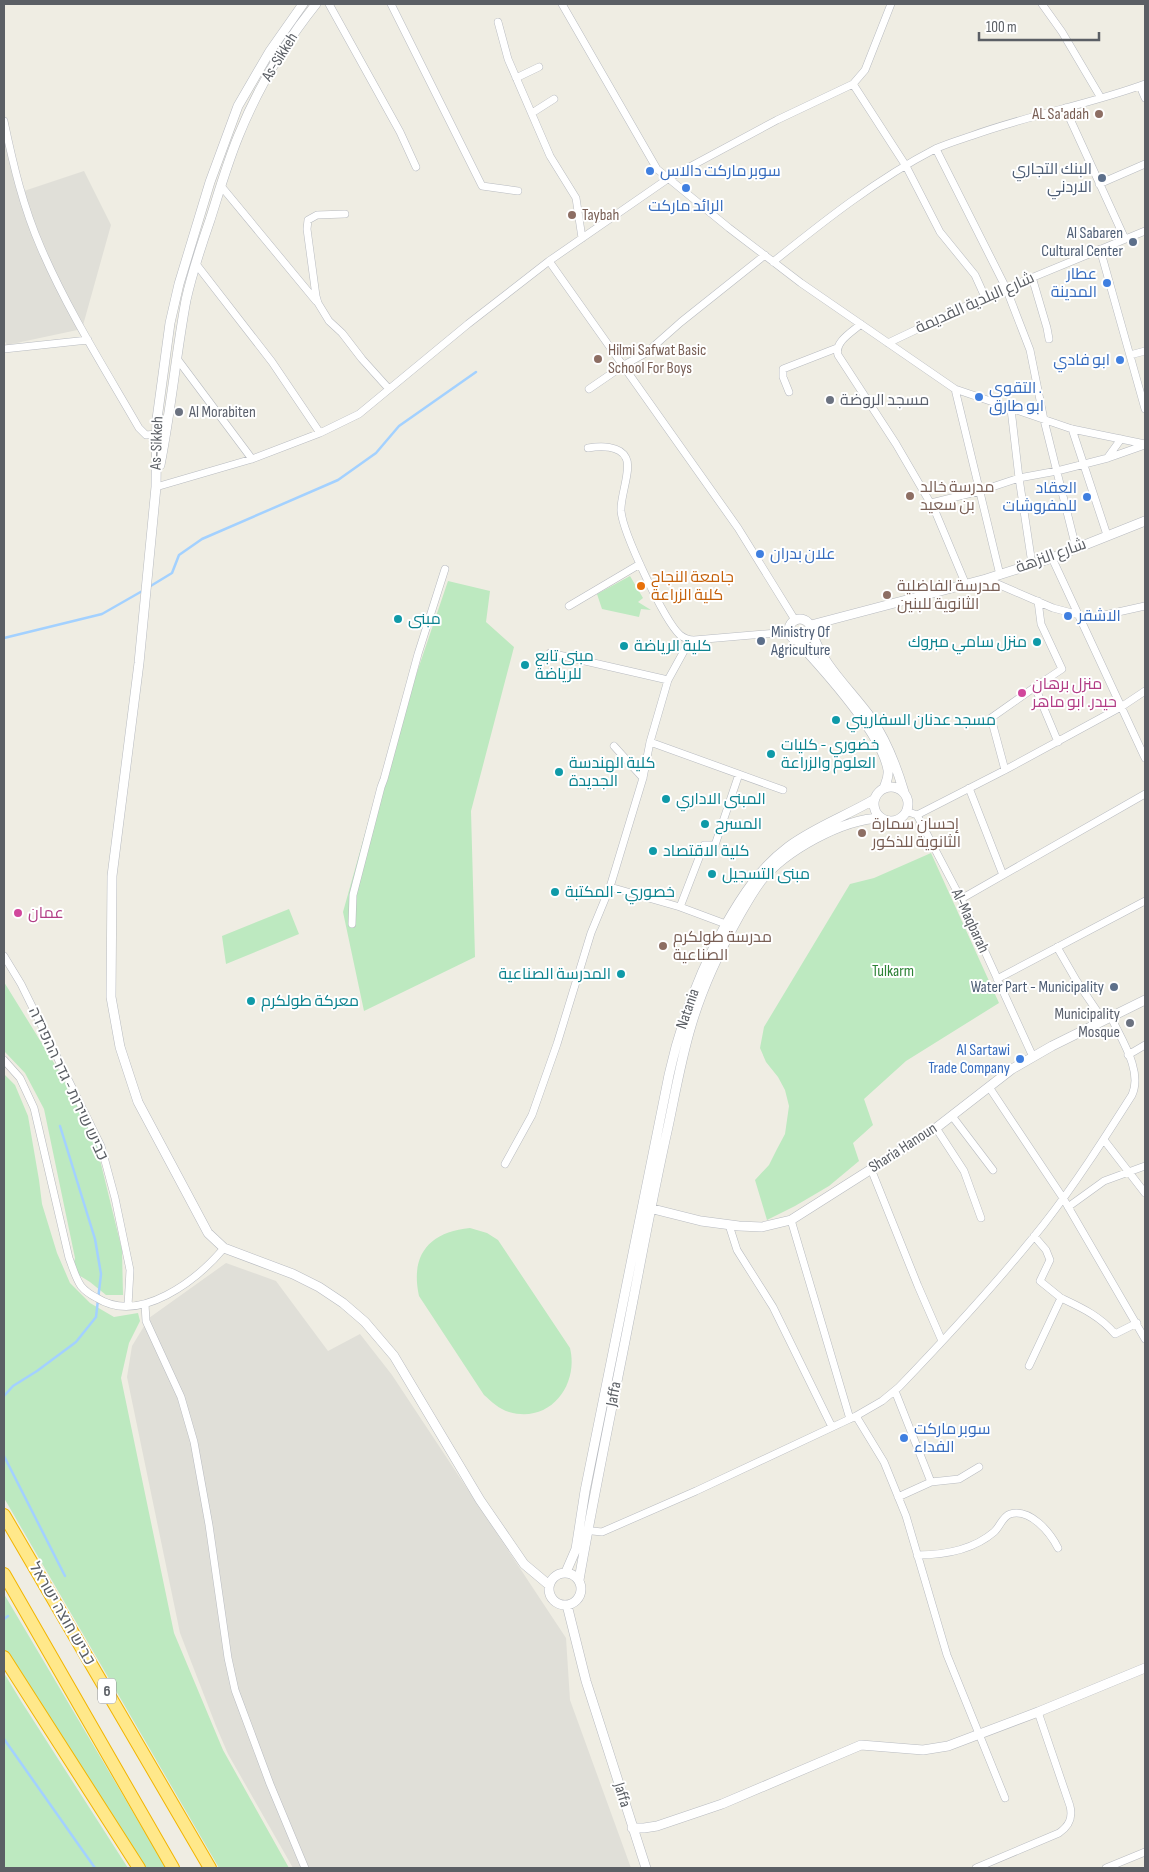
<svg xmlns="http://www.w3.org/2000/svg" width="1149" height="1872" font-family="'Sofia Sans Condensed',Cairo,Heebo,sans-serif">
<style>
.industrial{fill:#e0dfd8}
.green{fill:#bde9c0}
.lines{fill:none;stroke-linecap:round;stroke-linejoin:round}
.stream{stroke:#a3d1ff;stroke-width:2.5}
.minor-casing{stroke:#b8bbc0;stroke-width:8}
.tertiary-casing{stroke:#b8bbc0;stroke-width:10}
.motorway-casing{stroke:#f2b500;stroke-width:14}
.minor{stroke:#fff;stroke-width:7}
.tertiary{stroke:#fff;stroke-width:9}
.motorway{stroke:#ffe88a;stroke-width:12}
.education-dot{fill:#8d6e63;stroke:#fff;stroke-width:2}
.shop-dot{fill:#3f7fe0;stroke:#fff;stroke-width:2}
.service-dot{fill:#5c6f8a;stroke:#fff;stroke-width:2}
.worship-dot{fill:#6b7280;stroke:#fff;stroke-width:2}
.food-dot{fill:#e8710a;stroke:#fff;stroke-width:2}
.culture-dot{fill:#0f9aa8;stroke:#fff;stroke-width:2}
.hotel-dot{fill:#d1479c;stroke:#fff;stroke-width:2}
.labels{text-anchor:middle;dominant-baseline:central;stroke-width:4;stroke-linejoin:round;paint-order:stroke}
.shield{fill:#fff;stroke:#8c8f93;stroke-width:1}
.shield-label{font-size:15px;font-weight:bold;fill:#5b5f65}
.street-label{font-size:16px;fill:#5b5f65;stroke:#fff}
.education-label{font-size:16px;fill:#785e54;stroke:#fff;text-anchor:start}
.service-label{font-size:16px;fill:#4e5e75;stroke:#fff;text-anchor:end}
.shop-label{font-size:16px;fill:#366cbe;stroke:#fff;text-anchor:start}
.worship-label{font-size:16px;fill:#5b616d;stroke:#fff;text-anchor:start}
.food-label{font-size:16px;fill:#c56008;stroke:#fff;text-anchor:start}
.culture-label{font-size:16px;fill:#0d838f;stroke:#fff;text-anchor:start}
.hotel-label{font-size:16px;fill:#b23c85;stroke:#fff;text-anchor:start}
.park-label{font-size:16px;fill:#2d8236;stroke:#fff}
</style>
<rect width="100%" height="100%" fill="#efede3"/>
<path class="industrial" d="M 4,125 L 24,191 L 84,171 L 111,225 L 82,329 L 7,345 L 4,340 Z
M 226,1263 L 276,1281 L 328,1351 L 360,1334 L 392,1375 L 566,1638 L 570,1700 L 631,1868 L 293,1868 L 228,1754 L 216,1726 L 180,1633 L 127,1377 L 132,1346 L 149,1318 Z"/>
<path class="green" d="M 630,576 L 643,598 L 638,602 L 651,610 L 641,609 L 639,617 L 602,609 L 597,594 Z
M 448,581 L 490,591 L 486,622 L 514,647 L 471,811 L 475,957 L 364,1011 L 343,912 L 378,787 Z
M 931,853 L 999,1003 L 906,1061 L 864,1099 L 873,1125 L 853,1143 L 859,1161 L 829,1186 L 795,1206 L 767,1220 L 755,1180 L 769,1165 L 777,1149 L 785,1134 L 789,1106 L 785,1090 L 778,1077 L 766,1062 L 760,1048 L 764,1027 L 850,884 L 874,878 Z
M 289,909 L 299,934 L 226,964 L 222,936 Z
M 4,982 L 91,1123 L 122,1250 L 123,1295 L 106,1295 L 90,1282 L 72,1271 L 75,1258 L 44,1109 L 25,1073 L 4,1051 Z
M 4,1074 L 15,1085 L 28,1116 L 39,1180 L 42,1204 L 57,1253 L 70,1283 L 90,1303 L 114,1317 L 138,1313 L 140,1321 L 129,1343 L 121,1378 L 174,1633 L 223,1750 L 289,1868 L 219,1868 L 4,1498 Z
M 470,1228 L 487,1233 L 498,1240 L 570,1348 C 579,1385 550,1424 509,1412 C 499,1409 492,1402 484,1395 L 419,1296 C 410,1255 429,1232 470,1228 Z
M 4,1594 L 166,1868 L 144,1868 L 4,1649 Z
M 4,1673 L 21,1701 L 128,1868 L 4,1868 Z"/>
<g class="lines">
<path class="stream" d="M 149,587 L 172,573 L 179,555 L 202,539 L 338,480 L 376,453 L 399,426 L 476,372
M 4,638 L 102,614 L 144,590
M 4,1396 L 13,1386 L 37,1371 L 76,1342 L 96,1317 L 101,1274 L 95,1239 L 60,1126
M 4,1456 L 65,1576
M 4,1619 L 8,1616
M 4,1739 L 95,1868"/>
<defs>
<path id="minor" d="M 329,4 L 400,132 L 416,167
M 391,4 L 482,186 L 518,191
M 562,4 L 657,169 L 729,228 L 801,283 L 955,389 L 1072,429 L 1145,444
M 1042,4 L 1062,32 L 1101,98
M 498,22 L 508,59 L 550,156 L 576,198 L 582,238
M 516,78 L 539,67
M 853,84 L 906,166 L 940,232 L 975,275 L 985,297
M 1140,86 L 1145,98
M 1065,108 L 1125,239
M 532,113 L 554,99
M 4,121 C 13,164 23,207 41,248 C 68,311 105,369 139,428 L 146,435 L 157,434
M 936,149 L 1006,288 L 1030,350 L 1044,420 L 1076,548
M 1099,184 L 1145,164
M 221,186 L 316,301
M 345,214 L 317,215 L 308,220 L 307,229 L 316,296 L 318,303 L 329,321 L 342,333 L 362,359 L 389,389
M 1100,249 L 1145,409
M 549,261 L 738,528 L 795,620
M 773,262 C 824,221 877,179 935,149 C 946,144 959,140 971,136 C 1028,115 1088,105 1145,84
M 196,264 L 272,362 L 320,433
M 1032,277 L 1047,328 L 1049,339
M 861,324 C 852,332 834,342 838,355 L 896,444 L 935,511 L 966,585
M 888,343 L 985,297 L 1145,231
M 4,349 L 88,340
M 1130,355 L 1145,351
M 178,360 L 252,459
M 589,389 L 624,365 L 646,353 L 681,322 L 765,255
M 955,389 L 1000,575
M 789,392 L 783,377 L 783,369 L 837,348
M 1011,409 L 1019,478 L 1032,564
M 1072,429 L 1107,535
M 588,448 C 600,446 620,445 626,458 C 632,469 620,496 621,511 C 623,533 664,620 680,635 C 684,638 689,640 694,640 L 789,632
M 1108,457 L 1121,439
M 156,487 L 252,459 L 320,433 L 359,414 L 468,324 L 549,261 L 669,178 L 777,120 L 853,84 L 865,70 L 891,4
M 931,503 L 980,491 L 1019,478 L 1057,471 L 1108,458 L 1145,445
M 1052,558 L 1145,758
M 986,579 L 1053,608 L 1091,618 L 1145,606
M 1038,601 L 1041,624 L 1062,669 L 1035,687 L 1058,742
M 569,606 L 640,564
M 550,653 L 668,680
M 650,742 L 783,790
M 614,746 L 643,778
M 1005,770 L 991,718 L 1035,687
M 969,788 L 1003,875
M 906,811 L 917,815 L 1005,770 L 1121,707 L 1145,691
M 917,815 L 961,899 L 1033,1057
M 610,887 L 680,907 L 731,926
M 961,899 L 1145,794
M 680,907 L 704,845 L 715,845 L 739,774
M 352,924 L 353,895 L 381,787 L 384,779 L 418,654 L 445,569
M 1057,947 L 1076,980 L 1103,1020
M 4,956 L 21,984 L 101,1146 L 115,1198 L 130,1270 L 128,1306
M 997,979 L 1145,901
M 1128,1055 L 1145,1045
M 4,1060 L 20,1078 L 34,1108 L 69,1258 C 73,1268 75,1277 81,1286 C 85,1291 91,1295 97,1298 C 140,1325 197,1280 224,1248
M 989,1087 L 1063,1198 L 1145,1339
M 952,1116 L 993,1170
M 936,1128 L 964,1171 L 981,1218
M 1104,1140 L 1145,1193
M 505,1164 L 532,1115 L 557,1044 L 591,933 L 610,887 L 643,778 L 650,742 L 668,680 L 690,640
M 871,1169 L 918,1286 L 942,1341
M 1068,1207 L 1104,1181 L 1145,1166
M 791,1220 L 850,1419
M 729,1225 L 737,1250 L 773,1307 L 832,1427
M 1061,1298 C 1082,1308 1100,1316 1115,1334 L 1137,1323
M 145,1304 L 146,1321 L 181,1397 L 194,1442 L 209,1525 L 228,1658 L 235,1690 L 270,1784 L 305,1868
M 1029,1366 L 1061,1298 L 1040,1281 L 1050,1260 L 1046,1250 L 1034,1236
M 895,1391 L 931,1482
M 856,1416 L 884,1462 L 906,1516 L 947,1655 L 1005,1798
M 898,1497 L 931,1482 L 959,1479 L 979,1467
M 583,1530 L 602,1532 L 696,1491 L 856,1416 L 882,1401 L 899,1387 C 949,1335 999,1281 1044,1224 C 1076,1183 1104,1139 1132,1095 C 1143,1071 1121,1039 1111,1017
M 917,1555 C 944,1555 973,1550 994,1532 C 1000,1527 1002,1517 1010,1514 C 1030,1508 1050,1532 1058,1548
M 976,1868 L 1059,1833 C 1069,1826 1073,1818 1070,1806 L 1038,1712
M 1106,1868 L 1145,1852"/>
<path id="tertiary" d="M 303,4 L 270,51 L 238,106 L 210,182 L 179,284 L 170,323 L 157,419 L 156,487 L 139,663 L 112,876 L 111,997 L 120,1047 L 138,1102 L 208,1233 L 224,1248 L 293,1274 L 319,1287 L 343,1303 L 365,1322 L 394,1356 L 480,1500 L 524,1564 L 549,1585
M 160,465 C 171,410 176,354 186,300 C 192,273 201,246 210,220 C 219,192 227,164 238,137 C 257,90 284,44 316,4
M789 630a11 11 0 1 1 22 0a11 11 0 1 1-22 0Z
M 811,625 L 986,579 L 1052,558 L 1145,521
M 812,632 C 822,665 851,690 871,718 C 887,741 896,765 904,792
M 798,642 C 823,669 882,734 888,770 C 889,777 886,782 884,788
M874 804a17 17 0 1 1 34 0a17 17 0 1 1-34 0Z
M 645,1207 L 701,1221 L 739,1226 L 762,1227 L 791,1220 L 936,1128 L 1012,1069 L 1052,1046 L 1145,1000
M 566,1572 L 576,1549 L 585,1491 L 669,1075 C 681,1021 698,975 725,926 C 742,896 760,868 788,847 C 815,827 846,816 875,799
M549 1589a16 16 0 1 1 32 0a16 16 0 1 1-32 0Z
M 579,1580 C 596,1482 617,1384 636,1285 C 646,1233 656,1180 668,1127 C 675,1094 681,1059 691,1026 C 702,988 719,952 738,918 C 745,906 752,893 761,881 C 785,851 842,819 881,818
M 567,1605 L 586,1681 L 646,1868
M 632,1828 L 644,1828 L 657,1826 L 722,1804 L 861,1745 L 923,1750 L 948,1746 L 1038,1712 L 1145,1668"/>
<path id="motorway" d="M 4,1515 L 210,1868
M 4,1574 L 173,1868
M 4,1657 L 139,1868"/>
</defs>
<use href="#minor" class="minor-casing"/>
<use href="#tertiary" class="tertiary-casing"/>
<use href="#motorway" class="motorway-casing"/>
<use href="#minor" class="minor"/>
<use href="#tertiary" class="tertiary"/>
<use href="#motorway" class="motorway"/>
</g>
<g class="education-dot">
<circle cx="1099" cy="114" r="5"/>
<circle cx="572" cy="215" r="5"/>
<circle cx="598" cy="359" r="5"/>
<circle cx="910" cy="496" r="5"/>
<circle cx="887" cy="595" r="5"/>
<circle cx="862" cy="833" r="5"/>
<circle cx="663" cy="946" r="5"/>
</g>
<g class="shop-dot">
<circle cx="650" cy="171" r="5"/>
<circle cx="686" cy="188" r="5"/>
<circle cx="1107" cy="283" r="5"/>
<circle cx="1120" cy="360" r="5"/>
<circle cx="979" cy="397" r="5"/>
<circle cx="1087" cy="497" r="5"/>
<circle cx="760" cy="554" r="5"/>
<circle cx="1068" cy="616" r="5"/>
<circle cx="1020" cy="1059" r="5"/>
<circle cx="904" cy="1438" r="5"/>
</g>
<g class="service-dot">
<circle cx="1102" cy="178" r="5"/>
<circle cx="1133" cy="242" r="5"/>
<circle cx="761" cy="641" r="5"/>
<circle cx="1114" cy="987" r="5"/>
</g>
<g class="worship-dot">
<circle cx="830" cy="400" r="5"/>
<circle cx="179" cy="412" r="5"/>
<circle cx="1130" cy="1023" r="5"/>
</g>
<circle class="food-dot" cx="641" cy="586" r="5"/>
<g class="culture-dot">
<circle cx="398" cy="619" r="5"/>
<circle cx="1037" cy="642" r="5"/>
<circle cx="624" cy="646" r="5"/>
<circle cx="525" cy="665" r="5"/>
<circle cx="836" cy="720" r="5"/>
<circle cx="771" cy="754" r="5"/>
<circle cx="559" cy="772" r="5"/>
<circle cx="666" cy="799" r="5"/>
<circle cx="705" cy="824" r="5"/>
<circle cx="653" cy="851" r="5"/>
<circle cx="712" cy="874" r="5"/>
<circle cx="555" cy="892" r="5"/>
<circle cx="621" cy="974" r="5"/>
<circle cx="251" cy="1001" r="5"/>
</g>
<g class="hotel-dot">
<circle cx="1022" cy="693" r="5"/>
<circle cx="18" cy="913" r="5"/>
</g>
<g class="labels">
<rect class="shield" x="98" y="1678.5" width="18" height="25" rx="4"/>
<g class="shield-label">
<text x="107" y="1691">6</text>
</g>
<g class="street-label">
<text transform="translate(280 57) rotate(-58)">As-Sikkeh</text>
<text transform="translate(975 303) rotate(-24)">شارع البلدية القديمة</text>
<text transform="translate(157 443) rotate(-88)">As-Sikkeh</text>
<text transform="translate(1051 556) rotate(-20)">شارع النزهة</text>
<text transform="translate(970 921) rotate(65)">Al-Maqbarah</text>
<text transform="translate(688 1009) rotate(-71)">Natania</text>
<text transform="translate(68 1084) rotate(65)">כביש שירות - גדר ההפרדה</text>
<text transform="translate(903 1148) rotate(-33)">Sharia Hanoun</text>
<text transform="translate(614 1394) rotate(-79)">Jaffa</text>
<text transform="translate(62 1614) rotate(60)">כביש חוצה ישראל</text>
<text transform="translate(622 1795) rotate(73)">Jaffa</text>
</g>
<g class="education-label">
<text x="1089" y="114" text-anchor="end">AL Sa'adah</text>
<text x="582" y="215">Taybah</text>
<text x="608" y="350">Hilmi Safwat Basic<tspan x="608" dy="18">School For Boys</tspan></text>
<text x="920" y="487">مدرسة خالد<tspan x="920" dy="18">بن سعيد</tspan></text>
<text x="897" y="586">مدرسة الفاضلية<tspan x="897" dy="18">الثانوية للبنين</tspan></text>
<text x="872" y="824">إحسان سمارة<tspan x="872" dy="18">الثانوية للذكور</tspan></text>
<text x="673" y="937">مدرسة طولكرم<tspan x="673" dy="18">الصناعية</tspan></text>
</g>
<g class="service-label">
<text x="1092" y="169">البنك التجاري<tspan x="1092" dy="18">الاردني</tspan></text>
<text x="1123" y="233">Al Sabaren<tspan x="1123" dy="18">Cultural Center</tspan></text>
<text x="771" y="632" text-anchor="start">Ministry Of<tspan x="771" dy="18">Agriculture</tspan></text>
<text x="1104" y="987">Water Part - Municipality</text>
</g>
<g class="shop-label">
<text x="660" y="171">سوبر ماركت دالاس</text>
<text x="686" y="206" text-anchor="middle">الرائد ماركت</text>
<text x="1097" y="274" text-anchor="end">عطار<tspan x="1097" dy="18">المدينة</tspan></text>
<text x="1110" y="360" text-anchor="end">ابو فادي</text>
<text x="989" y="388">التقوى .<tspan x="989" dy="18">ابو طارق</tspan></text>
<text x="1077" y="488" text-anchor="end">العقاد<tspan x="1077" dy="18">للمفروشات</tspan></text>
<text x="770" y="554">علان بدران</text>
<text x="1078" y="616">الاشقر</text>
<text x="1010" y="1050" text-anchor="end">Al Sartawi<tspan x="1010" dy="18">Trade Company</tspan></text>
<text x="914" y="1429">سوبر ماركت<tspan x="914" dy="18">الفداء</tspan></text>
</g>
<g class="worship-label">
<text x="840" y="400">مسجد الروضة</text>
<text x="189" y="412">Al Morabiten</text>
<text x="1120" y="1014" text-anchor="end">Municipality<tspan x="1120" dy="18">Mosque</tspan></text>
</g>
<g class="food-label">
<text x="651" y="577">جامعة النجاح<tspan x="651" dy="18">كلية الزراعة</tspan></text>
</g>
<g class="culture-label">
<text x="408" y="619">مبنى</text>
<text x="1027" y="642" text-anchor="end">منزل سامي مبروك</text>
<text x="634" y="646">كلية الرياضة</text>
<text x="535" y="656">مبنى تابع<tspan x="535" dy="18">للرياضة</tspan></text>
<text x="846" y="720">مسجد عدنان السفاريني</text>
<text x="781" y="745">خضوري - كليات<tspan x="781" dy="18">العلوم والزراعة</tspan></text>
<text x="569" y="763">كلية الهندسة<tspan x="569" dy="18">الجديدة</tspan></text>
<text x="676" y="799">المبنى الاداري</text>
<text x="715" y="824">المسرح</text>
<text x="663" y="851">كلية الاقتصاد</text>
<text x="722" y="874">مبنى التسجيل</text>
<text x="565" y="892">خصوري - المكتبة</text>
<text x="611" y="974" text-anchor="end">المدرسة الصناعية</text>
<text x="261" y="1001">معركة طولكرم</text>
</g>
<g class="hotel-label">
<text x="1032" y="684">منزل برهان<tspan x="1032" dy="18">حيدر. ابو ماهر</tspan></text>
<text x="28" y="913">عمان</text>
</g>
<g class="park-label">
<text x="893" y="971">Tulkarm</text>
</g>
</g>
<rect width="1149" height="1872" fill="none" stroke="#5b5f65" stroke-width="10"/>
<path d="M979 32v8h120v-8" fill="none" stroke="#5b5f65" stroke-width="2.5"/>
<text x="986" y="32" font-size="15" fill="#5b5f65" stroke="#ffffff" stroke-width="4" paint-order="stroke">100 m</text>
</svg>
